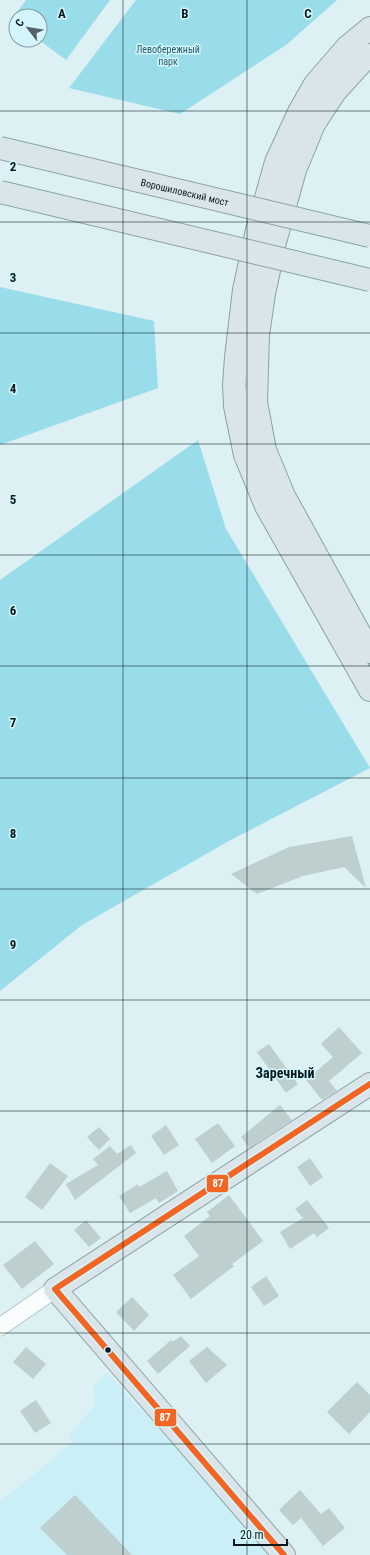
<svg xmlns="http://www.w3.org/2000/svg" width="370" height="1555" font-family="'Roboto Condensed',sans-serif">
<style>
.built{fill:#caeff7}
.green{fill:#9addea}
.building{fill:#becfd0}
.lines{fill:none;stroke-linecap:round;stroke-linejoin:round}
.minor-casing{stroke:#b6c7ca;stroke-width:19}
.major-casing{stroke:#8aa2aa;stroke-width:24}
.minor{stroke:#fafdfd;stroke-width:17}
.major{stroke:#dae5ea;stroke-width:22}
.major-bridge-casing{stroke:#8aa2aa;stroke-width:24;stroke-linecap:butt}
.major-bridge{stroke:#dae5ea;stroke-width:22}
.bus-1-casing{stroke:#d3f6fd;stroke-width:9}
.bus-1{stroke:#f26522;stroke-width:6}
.grid{fill:none;stroke:#09191d;stroke-width:1;stroke-opacity:0.55}
.bus-dot{fill:#09191d;stroke:#d3f6fd;stroke-width:1.5}
.labels{text-anchor:middle;dominant-baseline:central;stroke-width:3;stroke-linejoin:round;paint-order:stroke}
.park-label{font-size:10px;fill:#2a5b65;stroke:#d3f6fd}
.street-label{font-size:10px;fill:#09191d;stroke:#d3f6fd}
.district-label{font-size:14px;font-weight:bold;fill:#09191d;stroke:#d3f6fd}
.grid-label{font-size:13px;text-anchor:middle;font-weight:bold;fill:#09191d;stroke:#d3f6fd;stroke-width:3;stroke-linejoin:round;paint-order:stroke}
.line-badge{stroke:#d3f6fd;stroke-width:1.5}
.badge-label{font-size:11px;text-anchor:middle;font-weight:bold;fill:#fff}
</style>
<rect width="100%" height="100%" fill="#ddf0f3"/>
<path class="built" d="M 106,1372 L 215,1490 L 271,1555 L 0,1555 L 0,1502 L 73,1442 L 68,1436 L 95,1405 L 93,1388 Z"/>
<path class="green" d="M 26,0 L 110,0 L 66,60 L 39,40 L 40,16 L 16,16 L 16,23 L 12,19 Z
M 136,0 L 337,0 L 286,45 L 180,114 L 69,88 Z
M 0,287 L 154,321 L 158,388 L 0,445 Z
M 198,440 L 226,529 L 370,768 L 227,842 L 82,925 L 0,991 L 0,580 Z"/>
<path class="building" d="M 352,836 L 366,888 L 344,867 L 303,876 L 257,894 L 231,874 L 289,847 Z
M 339,1027 L 362,1053 L 329,1081 L 337,1091 L 322,1100 L 306,1080 L 333,1057 L 321,1044 Z
M 269,1044 L 298,1084 L 286,1093 L 257,1052 Z
M 280,1105 L 292,1120 L 249,1148 L 241,1137 Z
M 218,1123 L 235,1146 L 212,1163 L 195,1139 Z
M 166,1125 L 179,1145 L 164,1155 L 151,1136 Z
M 99,1127 L 110,1139 L 99,1150 L 87,1137 Z
M 131,1145 L 136,1153 L 75,1200 L 66,1184 L 98,1165 L 93,1159 L 110,1146 L 117,1154 Z
M 310,1158 L 323,1177 L 310,1186 L 297,1167 Z
M 50,1163 L 68,1176 L 42,1210 L 25,1197 Z
M 167,1171 L 178,1191 L 159,1203 L 156,1198 L 130,1213 L 119,1196 L 138,1184 L 139,1187 Z
M 229,1195 L 263,1241 L 232,1264 L 234,1266 L 191,1299 L 173,1275 L 199,1256 L 184,1236 L 210,1216 L 207,1212 Z
M 307,1200 L 329,1228 L 317,1237 L 314,1233 L 290,1249 L 280,1232 L 303,1218 L 295,1209 Z
M 86,1220 L 101,1238 L 89,1247 L 74,1230 Z
M 35,1241 L 54,1264 L 22,1289 L 3,1265 Z
M 266,1276 L 279,1296 L 264,1306 L 251,1287 Z
M 132,1297 L 149,1315 L 134,1331 L 116,1312 Z
M 181,1336 L 190,1346 L 158,1374 L 147,1361 L 171,1340 L 172,1342 Z
M 26,1347 L 46,1364 L 33,1379 L 13,1362 Z
M 207,1347 L 227,1365 L 206,1383 L 189,1361 Z
M 357,1382 L 370,1395 L 370,1412 L 349,1434 L 327,1412 Z
M 36,1400 L 51,1423 L 35,1433 L 20,1411 Z
M 300,1490 L 321,1514 L 329,1508 L 345,1528 L 323,1546 L 301,1518 L 293,1525 L 279,1510 Z
M 75,1495 L 132,1555 L 67,1555 L 40,1528 Z"/>
<g class="lines">
<defs>
<path id="minor" d="M 0,1327 L 55,1289"/>
<path id="major" d="M 370,28 L 347,47 L 315,84 L 299,112 L 276,162 L 257,230 L 244,290 L 236,357 L 234,385 L 235,406 L 245,455 L 266,506 L 370,690
M 370,55 L 363,61 L 335,92 L 314,124 L 295,170 L 275,242 L 264,294 L 258,335 L 256,402 L 265,450 L 284,496 L 370,652
M 284,1555 L 55,1289 L 370,1084"/>
</defs>
<use href="#minor" class="minor-casing"/>
<use href="#major" class="major-casing"/>
<use href="#minor" class="minor"/>
<use href="#major" class="major"/>
<defs>
<g id="major-bridge">
<path id="s1" d="M 0,148 L 370,236"/>
<path d="M 0,192 L 370,280"/>
</g>
</defs>
<use href="#major-bridge" class="major-bridge-casing"/>
<use href="#major-bridge" class="major-bridge"/>
<defs>
<path id="bus-1" d="M 284,1555 L 55,1289 L 370,1084"/>
</defs>
<use href="#bus-1" class="bus-1-casing"/>
<use href="#bus-1" class="bus-1"/>
</g>
<path class="grid" d="M 123,0 L 123,1555M 247,0 L 247,1555M 0,111 L 370,111M 0,222 L 370,222M 0,333 L 370,333M 0,444 L 370,444M 0,555 L 370,555M 0,666 L 370,666M 0,778 L 370,778M 0,889 L 370,889M 0,1000 L 370,1000M 0,1111 L 370,1111M 0,1222 L 370,1222M 0,1333 L 370,1333M 0,1444 L 370,1444"/>
<circle class="bus-dot" cx="108" cy="1350" r="3.5"/>
<g class="labels">
<g class="park-label">
<text x="168" y="49">Левобережный<tspan x="168" dy="12">парк</tspan></text>
</g>
<g class="street-label">
<text stroke="none"><textPath href="#s1" startOffset="190">Ворошиловский мост</textPath></text>
</g>
<g class="district-label">
<text x="285" y="1073">Заречный</text>
</g>
</g>
<g class="grid-label">
<text x="62" y="18">A</text>
<text x="185" y="18">B</text>
<text x="308" y="18">C</text>
<text x="13" y="171">2</text>
<text x="13" y="282">3</text>
<text x="13" y="393">4</text>
<text x="13" y="504">5</text>
<text x="13" y="615">6</text>
<text x="13" y="727">7</text>
<text x="13" y="838">8</text>
<text x="13" y="949">9</text>
</g>
<g class="line-badge">
<rect x="206" y="1174" width="23" height="19" rx="4" fill="#f26522"/>
<rect x="154" y="1408" width="23" height="19" rx="4" fill="#f26522"/>
</g>
<g class="badge-label">
<text x="218" y="1187">87</text>
<text x="165" y="1421">87</text>
</g>
<g transform="translate(28 28) rotate(301)"><circle r="19" fill="#d3f6fd" stroke="#829ea3"/>
<path d="M0-3L7 15L0 10L-7 15Z" fill="#536468"/>
<text y="-6" font-size="11" font-weight="bold" text-anchor="middle" fill="#09191d">С</text>
</g>
<path d="M234 1539v6h53v-6" fill="none" stroke="#09191d" stroke-width="2"/>
<text x="240" y="1539" font-size="12" fill="#09191d" stroke="#d3f6fd" stroke-width="3" paint-order="stroke">20 m</text>
</svg>
